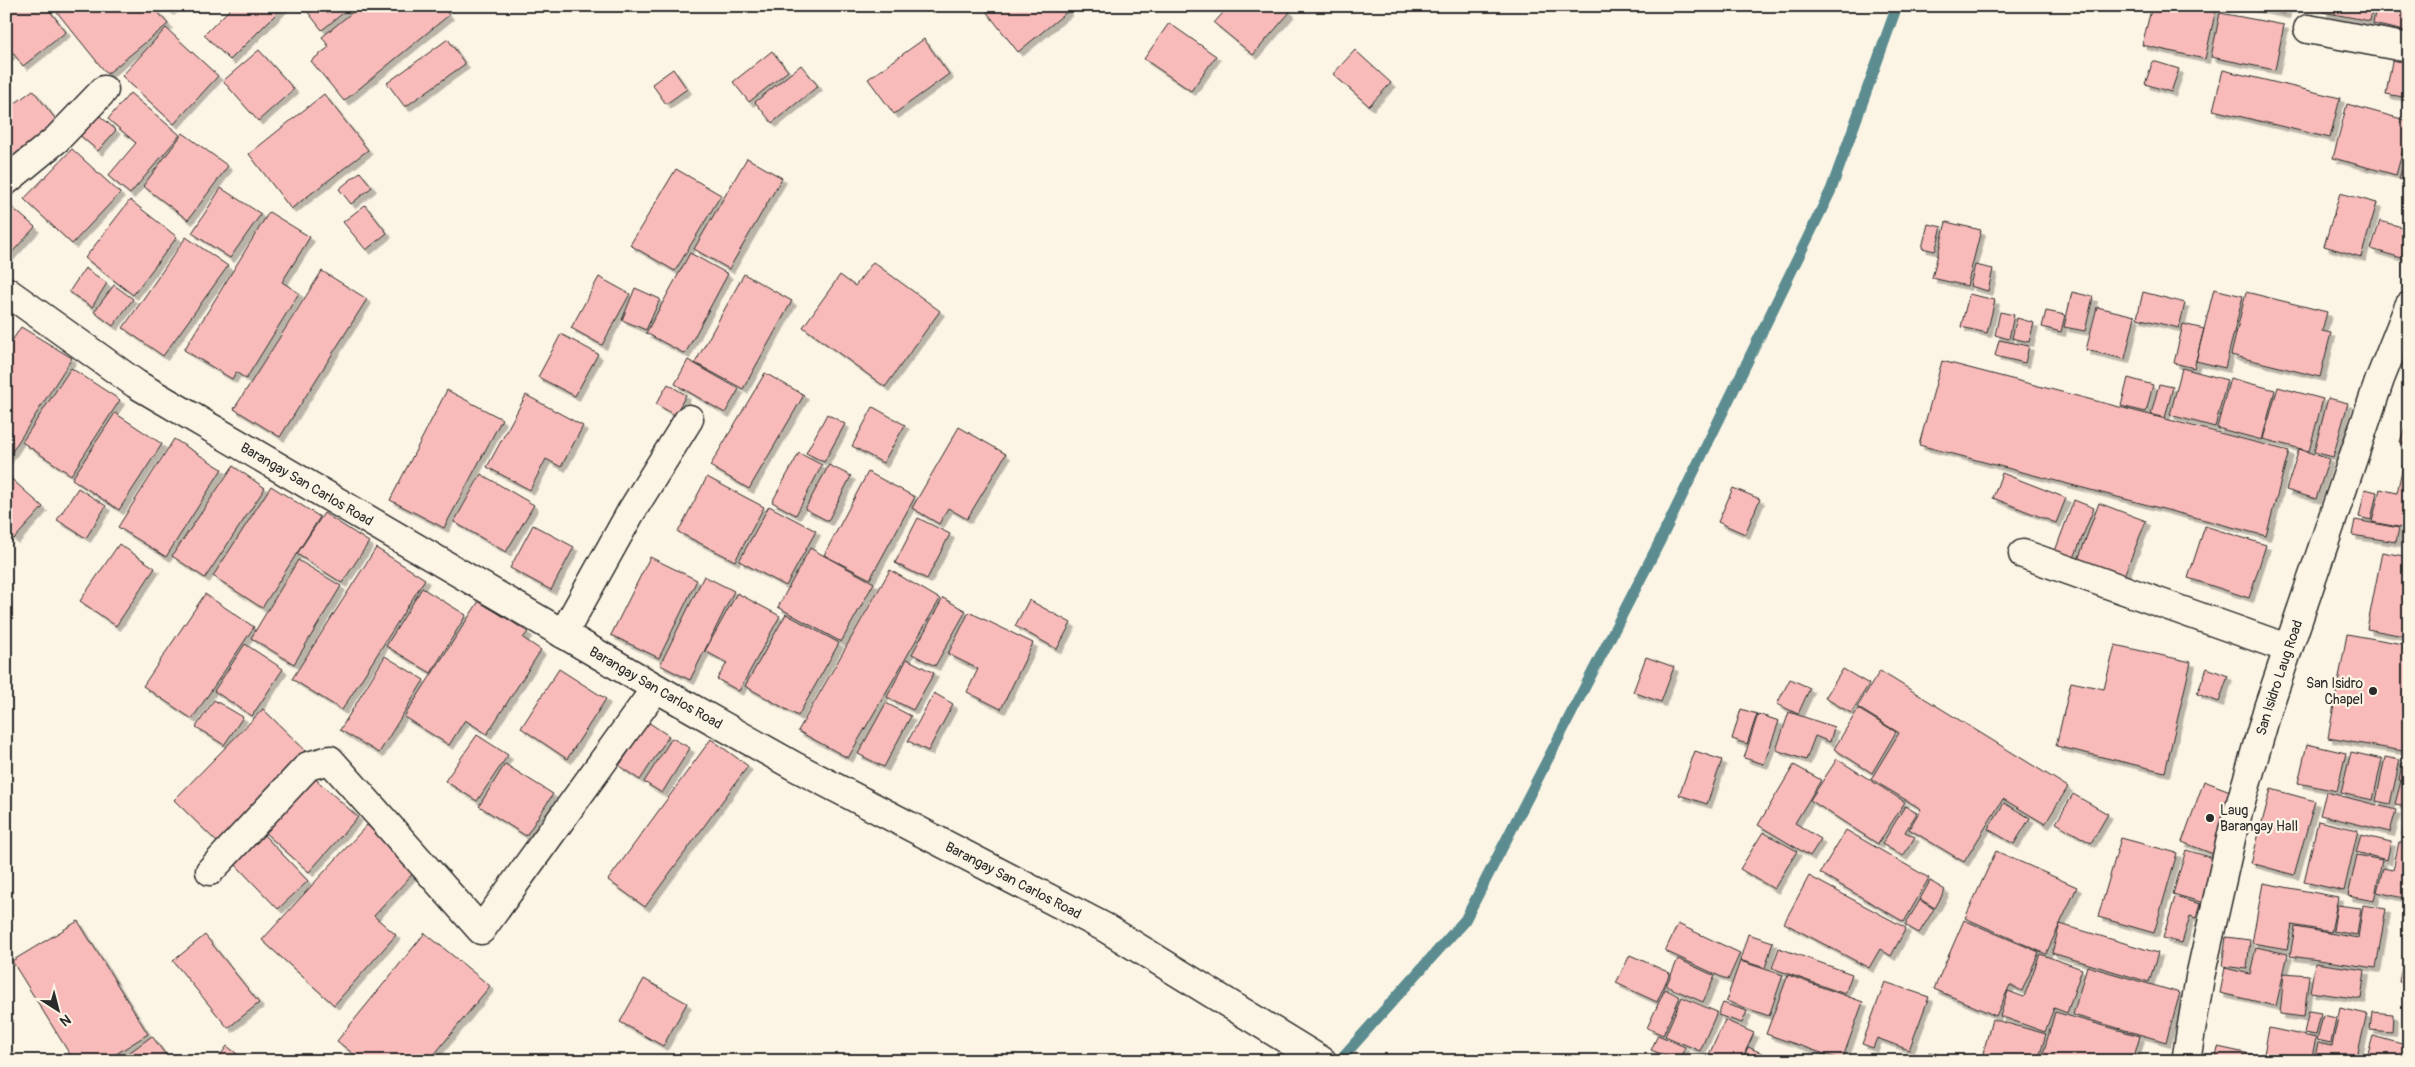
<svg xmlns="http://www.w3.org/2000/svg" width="2415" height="1067" font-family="Pangolin,sans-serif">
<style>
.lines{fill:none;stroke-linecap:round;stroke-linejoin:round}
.stream{stroke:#5b8c90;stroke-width:11}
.building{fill:#f8bbb9;stroke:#2b2b2b;filter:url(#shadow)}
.minor-casing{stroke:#2b2b2b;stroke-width:31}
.minor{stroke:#fcf5e5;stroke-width:28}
.poi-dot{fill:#2b2b2b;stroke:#fcf5e5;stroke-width:2}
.labels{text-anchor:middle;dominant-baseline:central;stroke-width:4.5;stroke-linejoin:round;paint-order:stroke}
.street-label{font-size:14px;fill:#2b2b2b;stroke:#fcf5e5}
.poi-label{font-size:14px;fill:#2b2b2b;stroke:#fcf5e5;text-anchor:end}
</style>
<defs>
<filter id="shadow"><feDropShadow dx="4.5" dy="4.5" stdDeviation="0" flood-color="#0004"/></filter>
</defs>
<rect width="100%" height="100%" fill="#fcf5e5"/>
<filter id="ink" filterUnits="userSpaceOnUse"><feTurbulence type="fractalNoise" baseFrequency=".02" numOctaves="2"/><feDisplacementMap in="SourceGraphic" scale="10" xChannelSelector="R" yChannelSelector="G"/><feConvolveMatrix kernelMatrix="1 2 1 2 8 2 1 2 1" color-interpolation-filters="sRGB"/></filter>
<g filter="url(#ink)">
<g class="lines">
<path class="stream" d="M 1339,1061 L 1465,920 L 1659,543 L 1831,190 L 1897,6"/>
</g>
<path class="building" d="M 6,6 L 46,6 L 66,32 L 23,66 L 6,44 Z
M 52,6 L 153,6 L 168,24 L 107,74 Z
M 164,6 L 175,6 L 169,11 Z
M 233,6 L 284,6 L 230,60 L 204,35 Z
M 303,6 L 352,6 L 322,30 Z
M 360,6 L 442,6 L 449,15 L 344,101 L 311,61 L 329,47 L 322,37 Z
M 982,6 L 1065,6 L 1068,11 L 1018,52 Z
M 1229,6 L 1283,6 L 1290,12 L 1253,55 L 1214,23 Z
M 2152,6 L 2205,6 L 2216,9 L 2205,59 L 2142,45 Z
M 2245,6 L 2287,6 L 2285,14 Z
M 2324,6 L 2373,6 L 2370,21 L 2323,12 Z
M 2376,6 L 2409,6 L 2409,32 L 2373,24 Z
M 2220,13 L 2284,25 L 2275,70 L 2211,57 Z
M 1169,23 L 1216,56 L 1191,91 L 1144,59 Z
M 166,28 L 218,76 L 174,124 L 122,76 Z
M 448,39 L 465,64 L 405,107 L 387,83 Z
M 924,39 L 949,74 L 894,114 L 868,79 Z
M 6,47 L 11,54 L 6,57 Z
M 259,50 L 294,89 L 258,121 L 223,81 Z
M 1355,50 L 1391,83 L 1369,106 L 1333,74 Z
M 2394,50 L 2409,52 L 2409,98 L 2386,94 Z
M 772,51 L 788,71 L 749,102 L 733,82 Z
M 2153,61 L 2179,69 L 2171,92 L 2145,84 Z
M 801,65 L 818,86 L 772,123 L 755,102 Z
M 673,69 L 687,89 L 666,104 L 652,84 Z
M 2223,70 L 2340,98 L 2330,138 L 2213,110 Z
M 33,90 L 61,126 L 6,168 L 6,110 Z
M 130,93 L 180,135 L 130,194 L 108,176 L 136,143 L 108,119 Z
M 324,94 L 368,150 L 291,209 L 249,154 Z
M 2347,104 L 2409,121 L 2409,129 L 2396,175 L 2333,158 Z
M 93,110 L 116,130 L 98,151 L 75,131 Z
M 183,133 L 228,166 L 188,220 L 143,186 Z
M 2409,145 L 2409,182 L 2399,179 Z
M 72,149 L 120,193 L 72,244 L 24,199 Z
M 747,158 L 782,178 L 729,269 L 694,249 Z
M 676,169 L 721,195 L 675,271 L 630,245 Z
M 360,172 L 372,187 L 351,204 L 339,189 Z
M 221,188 L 261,214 L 230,258 L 192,233 Z
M 2340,193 L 2377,203 L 2361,257 L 2324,246 Z
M 130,200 L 177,237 L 133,295 L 85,258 Z
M 6,202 L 35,227 L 6,259 Z
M 365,205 L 387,233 L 366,250 L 343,222 Z
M 269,212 L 310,237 L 282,282 L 299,293 L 246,379 L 236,372 L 232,379 L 184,350 Z
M 2380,221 L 2409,229 L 2409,246 L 2405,259 L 2371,249 Z
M 1946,222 L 1981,230 L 1967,286 L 1932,278 Z
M 1928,224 L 1942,227 L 1935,251 L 1922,248 Z
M 186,237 L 228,266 L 163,356 L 123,328 Z
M 690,253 L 728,274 L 685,354 L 646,333 Z
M 873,262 L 940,311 L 885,387 L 803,327 L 840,275 L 855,286 Z
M 1975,265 L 1993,269 L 1988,291 L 1970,286 Z
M 85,268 L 107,283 L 92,307 L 69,292 Z
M 322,271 L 367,299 L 280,437 L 234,409 Z
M 744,274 L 792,301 L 743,389 L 695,363 Z
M 599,277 L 630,294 L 602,345 L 571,328 Z
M 114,285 L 133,299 L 113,326 L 94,312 Z
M 635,288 L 660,299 L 646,330 L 622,320 Z
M 2214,289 L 2243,296 L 2225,368 L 2196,361 Z
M 2072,292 L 2093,297 L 2085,331 L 2064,327 Z
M 2143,292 L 2185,303 L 2179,328 L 2137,318 Z
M 2246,292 L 2327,312 L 2322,331 L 2331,333 L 2320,377 L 2231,355 Z
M 1969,294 L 1995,300 L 1987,333 L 1961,327 Z
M 2097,307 L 2135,316 L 2125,359 L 2086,350 Z
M 2046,311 L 2065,315 L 2061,332 L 2042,327 Z
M 2000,312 L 2014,315 L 2009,339 L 1995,335 Z
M 2017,318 L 2034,323 L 2029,342 L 2012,338 Z
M 2183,324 L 2204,329 L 2194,368 L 2174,363 Z
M 21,327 L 72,358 L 6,461 L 6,350 Z
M 561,334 L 598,354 L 575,396 L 538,377 Z
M 1999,340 L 2029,346 L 2025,363 L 1995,356 Z
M 688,360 L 739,389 L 725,413 L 675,384 Z
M 1942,361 L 2289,451 L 2266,536 L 1919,445 Z
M 71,368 L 120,400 L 71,475 L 22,442 Z
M 2182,368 L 2227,380 L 2215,427 L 2170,415 Z
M 765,373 L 804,395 L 749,489 L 710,466 Z
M 2409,373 L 2409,391 L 2404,390 Z
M 2128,378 L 2153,385 L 2146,412 L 2121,406 Z
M 2230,378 L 2275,390 L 2262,440 L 2217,428 Z
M 668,384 L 686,395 L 675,415 L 656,404 Z
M 2159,384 L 2173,387 L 2165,418 L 2151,414 Z
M 2278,387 L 2323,399 L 2309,451 L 2263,439 Z
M 447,390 L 502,419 L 444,528 L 390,500 Z
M 526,395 L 583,426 L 561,467 L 546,459 L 530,490 L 487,467 Z
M 2328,398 L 2348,403 L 2333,457 L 2314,452 Z
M 873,407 L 905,425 L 883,463 L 852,446 Z
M 115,413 L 162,444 L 119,510 L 72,479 Z
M 827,414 L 845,424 L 824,462 L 806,453 Z
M 2409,415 L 2409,445 L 2400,442 Z
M 959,427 L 1006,454 L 967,519 L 948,508 L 939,524 L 912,508 Z
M 174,439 L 222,469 L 166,557 L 118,527 Z
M 2299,449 L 2329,459 L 2316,499 L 2286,490 Z
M 799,453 L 822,465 L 796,515 L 772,502 Z
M 829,465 L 851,476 L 828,521 L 805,509 Z
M 2403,465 L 2409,466 L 2409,529 L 2372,522 L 2380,489 L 2397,493 Z
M 233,466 L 265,488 L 205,578 L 172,556 Z
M 868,472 L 915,497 L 870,579 L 824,555 Z
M 2002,473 L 2066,498 L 2056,523 L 1993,498 Z
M 6,474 L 43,507 L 14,539 L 6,532 Z
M 481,474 L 534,505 L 506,552 L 454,522 Z
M 707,477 L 764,507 L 735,561 L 678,532 Z
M 271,486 L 320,517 L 262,608 L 213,576 Z
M 78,488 L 106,506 L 86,538 L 57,520 Z
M 1733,488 L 1760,499 L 1745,534 L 1718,522 Z
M 2365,489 L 2377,492 L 2371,520 L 2359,517 Z
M 2074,500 L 2094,508 L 2074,558 L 2055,551 Z
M 2099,503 L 2146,521 L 2123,578 L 2078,560 Z
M 769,506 L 816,531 L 786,586 L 739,561 Z
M 324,513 L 369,542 L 342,583 L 297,554 Z
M 918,518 L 950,534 L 927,579 L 895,563 Z
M 2355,520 L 2399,528 L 2396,542 L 2352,535 Z
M 533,525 L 574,547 L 551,590 L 510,568 Z
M 2205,526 L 2266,545 L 2249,598 L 2188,578 Z
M 119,544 L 155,568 L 116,626 L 80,601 Z
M 376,548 L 425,579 L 342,710 L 292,679 Z
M 810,548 L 874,583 L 841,642 L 778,607 Z
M 2382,552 L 2409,557 L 2409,637 L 2367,629 Z
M 650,557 L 697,580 L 659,658 L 611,635 Z
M 298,560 L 341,586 L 294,664 L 251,638 Z
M 890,570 L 940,599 L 848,758 L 798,731 Z
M 704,576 L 734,591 L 690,680 L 660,665 Z
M 422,588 L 466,615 L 431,673 L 386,646 Z
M 737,593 L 780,616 L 739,691 L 717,679 L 727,663 L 705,651 Z
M 205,594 L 254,627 L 192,719 L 143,686 Z
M 943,598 L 966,611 L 935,666 L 912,654 Z
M 1029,600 L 1071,623 L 1057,649 L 1015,626 Z
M 479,601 L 528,632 L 523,638 L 541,650 L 487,734 L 465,720 L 449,745 L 404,717 Z
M 969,612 L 1033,643 L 1001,709 L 967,692 L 978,669 L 948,654 Z
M 786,614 L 839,643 L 798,716 L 745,686 Z
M 2347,634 L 2409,645 L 2409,752 L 2328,738 Z
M 245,644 L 283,669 L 252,716 L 214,691 Z
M 2115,645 L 2191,662 L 2165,772 L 2056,746 L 2071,682 L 2104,689 Z
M 385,656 L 424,680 L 379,753 L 340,730 Z
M 1646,657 L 1674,667 L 1661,702 L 1633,692 Z
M 907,659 L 934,673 L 913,710 L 887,697 Z
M 2207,668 L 2228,676 L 2219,702 L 2197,694 Z
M 559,669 L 606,699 L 567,759 L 521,728 Z
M 1843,669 L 1869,684 L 1851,713 L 1825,698 Z
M 1880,671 L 2068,787 L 2045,824 L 2003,799 L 1964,862 L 1909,829 L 1921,809 L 1871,779 L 1899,733 L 1857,707 Z
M 1790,679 L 1810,688 L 1798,714 L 1777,704 Z
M 934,693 L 953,704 L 928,751 L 908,741 Z
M 214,700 L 243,717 L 224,745 L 196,727 Z
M 886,703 L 911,716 L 884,767 L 858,754 Z
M 263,709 L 311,756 L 222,847 L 174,800 Z
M 1741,709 L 1757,714 L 1747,744 L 1732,739 Z
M 1858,709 L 1896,732 L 1872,773 L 1834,749 Z
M 1789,712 L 1834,727 L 1830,742 L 1815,736 L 1806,760 L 1776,750 Z
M 1758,714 L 1779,721 L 1764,764 L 1744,758 Z
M 648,722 L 669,736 L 640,780 L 619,766 Z
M 477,735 L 508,755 L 477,801 L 445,781 Z
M 672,738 L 690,748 L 662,793 L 644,782 Z
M 711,739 L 748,766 L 645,907 L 608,880 Z
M 2307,744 L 2346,753 L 2337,791 L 2298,783 Z
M 1695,751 L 1722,760 L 1707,804 L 1679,795 Z
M 2351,752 L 2382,759 L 2373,800 L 2341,793 Z
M 2385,757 L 2400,760 L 2390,804 L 2376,801 Z
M 1837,759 L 1905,802 L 1878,844 L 1810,800 Z
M 2402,763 L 2409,764 L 2409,782 L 2399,780 Z
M 505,764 L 553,794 L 526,836 L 479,806 Z
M 1794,765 L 1821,780 L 1795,823 L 1821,839 L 1810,856 L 1758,825 Z
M 313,777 L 358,817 L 309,872 L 264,832 Z
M 2204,781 L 2238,794 L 2216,855 L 2182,842 Z
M 2401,781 L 2409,783 L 2407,806 L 2395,804 Z
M 2271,789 L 2315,801 L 2294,875 L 2251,863 Z
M 2326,792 L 2396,810 L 2390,832 L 2320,815 Z
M 2073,794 L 2108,814 L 2091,843 L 2056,823 Z
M 2004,803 L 2030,818 L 2014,844 L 1988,829 Z
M 2409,804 L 2409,836 L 2402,835 Z
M 1905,806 L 1917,813 L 1905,832 L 1915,837 L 1903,856 L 1882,844 Z
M 2318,821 L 2358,830 L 2344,891 L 2304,882 Z
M 367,825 L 417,869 L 374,916 L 396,935 L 334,1005 L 262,940 Z
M 1846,830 L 1929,878 L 1904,922 L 1820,873 Z
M 1763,832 L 1797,851 L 1774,889 L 1740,869 Z
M 263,834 L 308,881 L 278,909 L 232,861 Z
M 2361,835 L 2391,842 L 2387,860 L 2356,852 Z
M 2121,838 L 2177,853 L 2154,933 L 2098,917 Z
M 2399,842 L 2409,844 L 2408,899 L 2377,892 L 2383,868 L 2393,870 Z
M 2186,850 L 2217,859 L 2204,903 L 2173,894 Z
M 1996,851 L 2077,887 L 2046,954 L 1965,918 Z
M 2357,855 L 2382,860 L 2374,901 L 2348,896 Z
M 1809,876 L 1906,928 L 1891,956 L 1880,949 L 1869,968 L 1784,923 Z
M 1930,881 L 1945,890 L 1935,908 L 1920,899 Z
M 2263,883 L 2338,897 L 2331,932 L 2292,925 L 2287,949 L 2252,943 Z
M 2175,897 L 2200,904 L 2196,918 L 2190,916 L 2182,943 L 2163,938 Z
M 1920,900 L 1934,909 L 1919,933 L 1905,925 Z
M 2337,905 L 2361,908 L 2357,935 L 2333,931 Z
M 2363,905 L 2386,909 L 2376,968 L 2290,956 L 2295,927 L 2358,938 Z
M 1964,920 L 2039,952 L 2022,991 L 2010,985 L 1996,1016 L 1934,989 Z
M 78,921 L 148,1034 L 105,1061 L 74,1061 L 12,961 Z
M 1678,924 L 1740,953 L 1728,980 L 1665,951 Z
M 2060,924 L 2158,953 L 2149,982 L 2052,953 Z
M 2409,929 L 2409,984 L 2399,982 Z
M 425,933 L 490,986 L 429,1061 L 362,1061 L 337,1041 Z
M 1748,934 L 1773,942 L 1765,968 L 1740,960 Z
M 205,935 L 259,1003 L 228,1028 L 173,961 Z
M 2226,937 L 2250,940 L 2247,969 L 2222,966 Z
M 2256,947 L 2288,954 L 2276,1006 L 2220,993 L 2225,968 L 2250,974 Z
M 1779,948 L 1852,974 L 1845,994 L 1772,968 Z
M 2040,954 L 2082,969 L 2067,1013 L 2054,1008 L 2045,1032 L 2000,1016 L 2008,991 L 2024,997 Z
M 1630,955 L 1670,973 L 1657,1002 L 1616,983 Z
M 1678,959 L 1715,976 L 1703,1002 L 1666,986 Z
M 1740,961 L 1783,975 L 1769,1016 L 1726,1001 Z
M 2315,963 L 2365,970 L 2361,999 L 2310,992 Z
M 2087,966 L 2180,993 L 2166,1042 L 2073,1015 Z
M 2284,973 L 2309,975 L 2304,1017 L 2280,1014 Z
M 1788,975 L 1863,1002 L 1842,1060 L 1766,1034 Z
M 644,979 L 687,1003 L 663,1046 L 620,1022 Z
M 1885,982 L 1929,997 L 1909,1050 L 1877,1038 L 1873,1048 L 1862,1044 Z
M 1665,989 L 1680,997 L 1663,1035 L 1647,1028 Z
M 1682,997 L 1717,1012 L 1700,1051 L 1665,1036 Z
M 1723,1003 L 1747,1011 L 1742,1023 L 1718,1015 Z
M 2340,1008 L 2367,1014 L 2356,1061 L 2314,1061 L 2318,1043 L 2332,1046 Z
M 2409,1009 L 2409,1031 L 2402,1030 Z
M 2309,1011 L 2321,1013 L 2316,1035 L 2304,1033 Z
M 2055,1012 L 2140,1036 L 2134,1057 L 2147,1061 L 2041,1061 Z
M 2372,1012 L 2393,1014 L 2392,1032 L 2370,1030 Z
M 2323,1015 L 2336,1018 L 2331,1043 L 2317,1040 Z
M 1992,1019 L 2046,1034 L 2038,1061 L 1981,1061 Z
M 1725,1020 L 1754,1033 L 1741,1061 L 1706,1061 Z
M 2269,1028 L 2316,1038 L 2311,1061 L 2293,1061 L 2264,1054 Z
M 1658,1035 L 1685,1047 L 1679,1061 L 1651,1050 Z
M 152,1036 L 170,1061 L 118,1061 Z
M 2373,1036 L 2409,1046 L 2409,1061 L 2366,1061 Z
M 227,1046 L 246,1061 L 216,1061 Z
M 1748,1047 L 1780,1061 L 1742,1061 Z
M 2218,1047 L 2282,1061 L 2215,1061 Z
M 1929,1052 L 1962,1061 L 1927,1061 Z"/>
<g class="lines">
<defs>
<g id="minor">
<path d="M 2308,29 L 2409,48"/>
<path d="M 6,181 L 57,139 L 104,90"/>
<path id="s1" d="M 6,291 L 136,384 L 656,688 L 794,766 L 1104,927 L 1322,1061"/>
<path d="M 2023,554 L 2287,648"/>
<path d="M 563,634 L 631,512 L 689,419"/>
<path d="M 210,871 L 308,766 L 330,760 L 481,930 L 656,688"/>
<path id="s2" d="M 2186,1061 L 2200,977 L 2233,830 L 2268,708 L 2380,379 L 2409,306"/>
</g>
</defs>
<use href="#minor" class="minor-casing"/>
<use href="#minor" class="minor"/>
</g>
</g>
<g class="poi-dot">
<circle cx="2373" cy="691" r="5"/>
<circle cx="2210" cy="818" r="5"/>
</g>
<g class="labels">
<g class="street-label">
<text stroke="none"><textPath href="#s1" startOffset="358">Barangay San Carlos Road</textPath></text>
<text stroke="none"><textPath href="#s2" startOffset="395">San Isidro Laug Road</textPath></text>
<text stroke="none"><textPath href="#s1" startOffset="762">Barangay San Carlos Road</textPath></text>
<text stroke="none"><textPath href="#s1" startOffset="1168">Barangay San Carlos Road</textPath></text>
</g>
<g class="poi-label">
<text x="2363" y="683">San Isidro<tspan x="2363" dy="16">Chapel</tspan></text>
<text x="2220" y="810" text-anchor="start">Laug<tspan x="2220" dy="16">Barangay Hall</tspan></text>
</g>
</g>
<rect width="2415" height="1067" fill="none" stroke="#fcf5e5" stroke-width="25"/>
<rect x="12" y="12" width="2390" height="1042" fill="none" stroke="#2b2b2b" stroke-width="2" filter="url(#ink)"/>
<g transform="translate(58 1010) rotate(144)" stroke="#fcf5e5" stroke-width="4" paint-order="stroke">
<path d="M0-4L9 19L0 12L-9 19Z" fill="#2b2b2b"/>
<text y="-8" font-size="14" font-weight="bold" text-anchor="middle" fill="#2b2b2b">N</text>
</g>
</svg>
